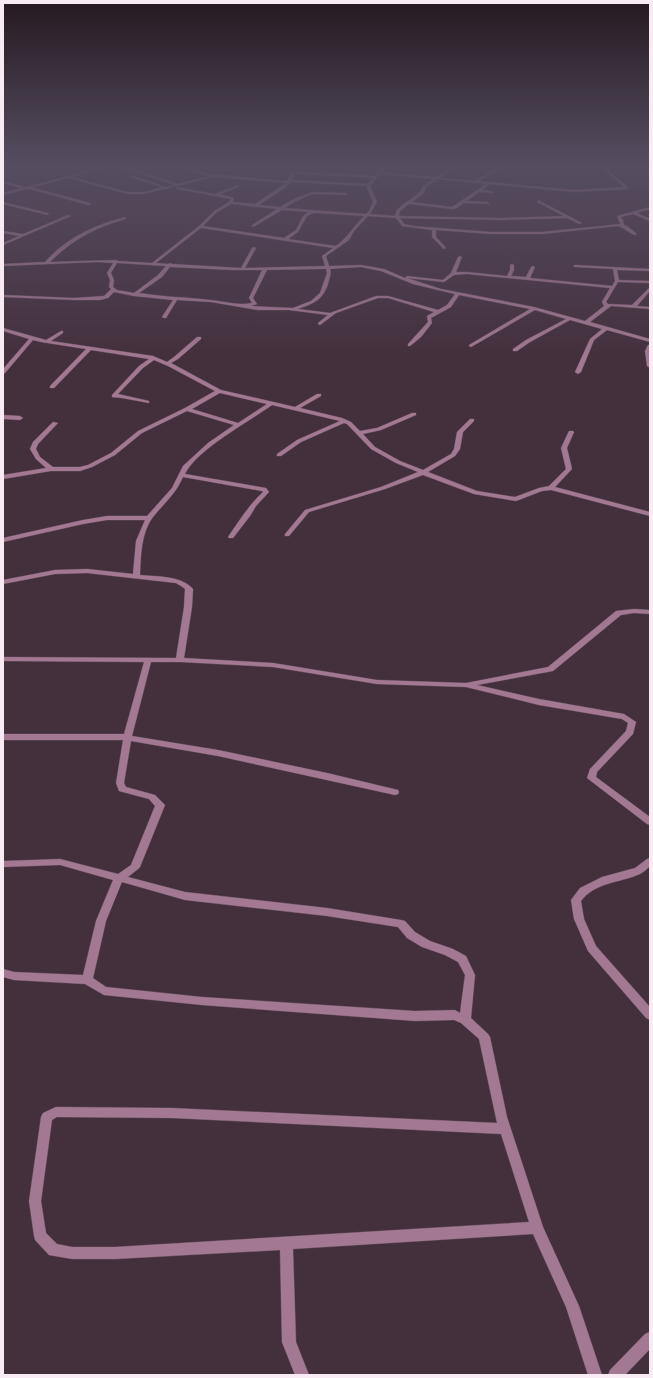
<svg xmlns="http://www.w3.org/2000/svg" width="653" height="1378" font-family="'Roboto Condensed',sans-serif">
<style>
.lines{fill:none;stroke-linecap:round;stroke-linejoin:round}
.minor-casing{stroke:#614d59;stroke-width:1}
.tertiary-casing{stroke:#614d59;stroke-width:1}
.minor{fill:#a37892;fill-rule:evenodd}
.tertiary{fill:#a37892;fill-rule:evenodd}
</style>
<rect width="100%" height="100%" fill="#442f3c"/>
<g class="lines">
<defs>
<path id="minor" d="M 75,167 L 79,167 L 88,171 L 85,172 Z
M 122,167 L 127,167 L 178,184 L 209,176 L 180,167 L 185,167 L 213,175 L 225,175 L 282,181 L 288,180 L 291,173 L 293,172 L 336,173 L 375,176 L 381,167 L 385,167 L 382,172 L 436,177 L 452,167 L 456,167 L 441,178 L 475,181 L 499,167 L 503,167 L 479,181 L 574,190 L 624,187 L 600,167 L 604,167 L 628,187 L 628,189 L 574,192 L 490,184 L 482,190 L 492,191 L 493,193 L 479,192 L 467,201 L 488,202 L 489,204 L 464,203 L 457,208 L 452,209 L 409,204 L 400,211 L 399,216 L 502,218 L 564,216 L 537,202 L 538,200 L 582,223 L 579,224 L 567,218 L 502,220 L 400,218 L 404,224 L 413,226 L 491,232 L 542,232 L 620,224 L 617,216 L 650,207 L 650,209 L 637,213 L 650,219 L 650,221 L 633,214 L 621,217 L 623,220 L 624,225 L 627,226 L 636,233 L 636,235 C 631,235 625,228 618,226 L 542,234 L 491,234 L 436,230 L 436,237 L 446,248 L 444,249 L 432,237 L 432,230 L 402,226 L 396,218 L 368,216 L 354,231 L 349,240 L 326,256 L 329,266 L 361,265 L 384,269 L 405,278 L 407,276 L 443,280 L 451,273 L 458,257 L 460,256 L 462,257 L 456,272 L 467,272 L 507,276 L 510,270 L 510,265 L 512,264 L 514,265 L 514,270 L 511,276 L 526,277 L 531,267 L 533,266 L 535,267 L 530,278 L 612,286 L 615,281 L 613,269 L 575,267 L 573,266 L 575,265 L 650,269 L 650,271 L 617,270 L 619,280 L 650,281 L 650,283 L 618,282 L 606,302 L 608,304 L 632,305 L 650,287 L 650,291 L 637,306 L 650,307 L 650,309 L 611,306 L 590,322 L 650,339 L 650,342 L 607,330 L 594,340 L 581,372 L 578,374 L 575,372 L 590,339 L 602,329 L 570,320 L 530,342 L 517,351 L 513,351 L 513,349 L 526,340 L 566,319 L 535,310 L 471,347 L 469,346 L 469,345 L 530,309 L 459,295 L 451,307 L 431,318 L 432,323 L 421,337 L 410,346 L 408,346 L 408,344 L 428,322 L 427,316 L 434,312 L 388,298 L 378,298 L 336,313 L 320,325 L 318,324 L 318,323 L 328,315 L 289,310 L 258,310 L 211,302 L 177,300 L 166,318 L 164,318 L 162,317 L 173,300 L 134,296 L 114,292 L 108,298 L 100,300 L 74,300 L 3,297 L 3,295 L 74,298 L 104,296 L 111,289 L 109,287 L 110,280 L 107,273 L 113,263 L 96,262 L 3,266 L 3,264 L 45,262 C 66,238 94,225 125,217 L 126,219 C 96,227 72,240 50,262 L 116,260 L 118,261 L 152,263 L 199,226 L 214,211 L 229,202 L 231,199 L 177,189 L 176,187 L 215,194 L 238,185 L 239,187 L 220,194 L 234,198 L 233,202 L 255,204 L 286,183 L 213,177 L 144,194 L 128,194 L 65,177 L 67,176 L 128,192 L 144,192 L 162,187 L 130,177 L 131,175 L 166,187 L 174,185 ZM 294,174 L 373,178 L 368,184 L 292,180 ZM 380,174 L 434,179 L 423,186 C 419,199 396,203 395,216 L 370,214 L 377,202 L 370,186 ZM 438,179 L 486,184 L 452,207 L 412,202 L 424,193 L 426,187 ZM 291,182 L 366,186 L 373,202 L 369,211 L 366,214 L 285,208 L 294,202 L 312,194 L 347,195 L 346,193 L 312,192 L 292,200 L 280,207 L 259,205 L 285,188 ZM 231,204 L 277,209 L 252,225 L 253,227 L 282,210 L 308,212 L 303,216 L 296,230 L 284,238 L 203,226 L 216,213 ZM 314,213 L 315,213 L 364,216 C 354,226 347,238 336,246 L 288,239 L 298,232 L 307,216 ZM 201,228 L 333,248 L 322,256 L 325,266 L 245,268 L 256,248 L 254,247 L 252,248 L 241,268 L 172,264 L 170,263 L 168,264 L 156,263 ZM 117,263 L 166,266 L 158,275 L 134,293 L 117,290 L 113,287 L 114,280 L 111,273 ZM 170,267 L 232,270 L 262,270 L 249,298 L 252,303 C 238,306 224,301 210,300 C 186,297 163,297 139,293 L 162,277 ZM 361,267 L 381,271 L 413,284 L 455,294 L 447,305 L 438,310 L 388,296 L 376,296 L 330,313 L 298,309 C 314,303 322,301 328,284 C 329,279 332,274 330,269 ZM 326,269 L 327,273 L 320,293 L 311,301 L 293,308 L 251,306 L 257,304 L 253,298 L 267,270 ZM 467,274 L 610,288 L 602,302 L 604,306 L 585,321 L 534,307 L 441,289 L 407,278 L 444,282 L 454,275 Z
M 3,181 L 22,186 L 23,187 L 21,188 L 3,183 Z
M 27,186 L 90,203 L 91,204 L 88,205 L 26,188 Z
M 3,202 L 48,213 L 49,214 L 47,215 L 3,204 Z
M 68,215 L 71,216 L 3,245 L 3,243 L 19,236 L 3,233 L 3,231 L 23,234 Z
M 3,328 L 46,340 L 61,331 L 63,331 L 63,333 L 51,341 L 153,356 L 167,362 L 174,357 L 197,337 L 201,337 L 201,339 L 178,359 L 171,363 L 221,390 L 295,407 L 317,394 L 321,394 L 321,396 L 300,408 L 342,418 L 351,422 L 360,431 L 377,428 L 412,413 L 416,413 L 416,415 L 381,430 L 363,434 L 375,447 L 400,461 L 423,470 L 451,454 L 454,449 L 457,432 L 470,419 L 474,419 L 474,421 L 463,432 L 460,449 L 455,456 L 428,472 L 477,491 L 515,497 L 539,488 L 549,486 L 566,469 L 561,448 L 569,431 L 573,431 L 574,432 L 567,448 L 572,469 L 555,487 L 650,512 L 650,516 L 551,490 L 542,491 L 516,501 L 474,494 L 423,475 L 385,489 L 309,512 L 289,536 L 285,536 L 285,534 L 305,510 L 381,487 L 418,472 L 396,463 L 371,449 L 347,424 L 344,423 L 301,442 L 281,456 L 277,456 L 277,454 L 297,440 L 340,421 L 272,405 C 250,421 196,450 185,474 L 266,488 L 269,492 L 256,506 L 250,516 L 233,538 L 229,538 L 228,537 C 239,521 249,505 263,492 L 262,491 L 183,477 C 175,495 165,502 153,517 C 141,533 141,556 140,575 C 157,577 181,575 193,589 L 192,607 L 184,658 L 273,663 L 377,680 L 466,683 L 548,667 L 616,611 L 634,609 L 650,610 L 650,614 L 634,613 L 621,615 L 553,671 L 477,685 L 539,699 L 624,714 L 636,722 L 633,734 L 597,772 L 596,777 L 650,817 L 650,825 L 647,824 L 587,778 L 590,769 L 626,731 L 628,723 L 622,719 L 539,705 L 466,687 L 377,684 L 273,667 L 180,662 L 151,662 L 132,736 L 218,750 L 327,773 L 398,790 L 399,792 L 398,794 L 395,795 L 218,756 L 131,741 L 124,783 L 126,787 L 155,795 L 165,805 L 140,867 L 138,869 L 128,877 L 185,892 L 327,908 L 401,920 L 405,921 L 415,932 L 430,941 L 453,949 L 466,956 L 475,975 L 471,1018 L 488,1034 L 490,1037 L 507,1117 L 543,1227 L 579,1306 L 602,1375 L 588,1375 L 566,1307 L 533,1234 L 293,1249 L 296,1342 L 309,1375 L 295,1375 L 282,1342 L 280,1250 L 115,1259 L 72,1259 L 49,1255 L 35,1240 L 34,1236 L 29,1201 L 41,1117 L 43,1113 L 56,1107 L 172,1108 L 497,1123 L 479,1039 L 461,1023 L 454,1020 L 415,1021 L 202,1005 L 104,995 L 85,984 L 14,980 L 3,977 L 3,969 L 14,972 L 83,975 L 96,921 L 113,880 L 60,865 L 3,867 L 3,861 L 60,859 L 118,874 L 131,865 L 155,806 L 149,799 L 119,791 L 116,783 L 123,740 L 3,740 L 3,734 L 124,734 L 144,662 L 3,661 L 3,657 L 176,658 L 184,607 L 185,589 L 181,586 L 176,583 L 87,573 L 55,574 L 3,584 L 3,580 L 55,570 L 87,569 L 133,574 L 136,541 L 145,520 L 107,520 L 83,524 L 3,542 L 3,538 L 83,520 L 107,516 L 147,516 L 172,488 L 183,466 L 208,443 L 234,425 L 187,411 L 142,433 L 115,455 L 92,467 L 80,471 L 51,471 L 3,479 L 3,475 L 46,468 L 36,459 L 30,449 L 33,442 L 53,422 L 58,423 L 38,444 L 36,449 L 40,457 L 53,467 L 80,467 L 88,465 L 111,453 L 138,431 L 185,408 L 215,391 L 168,366 L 154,360 L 143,368 L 118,394 L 149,401 L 149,403 L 122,398 L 112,397 L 112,395 L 139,366 L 149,359 L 91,350 L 54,388 L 50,388 L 50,386 L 86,349 L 41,342 L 33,340 L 5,373 L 3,374 L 3,369 L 29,339 L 3,331 ZM 220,393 L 267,404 L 238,423 L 192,409 ZM 122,882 L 185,900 L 327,916 L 398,927 L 407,938 L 422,947 L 445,955 L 458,962 L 465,975 L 460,1013 L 455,1010 L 415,1011 L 202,997 L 106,987 L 93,978 L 106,921 ZM 57,1117 L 172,1118 L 501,1134 L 529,1222 L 115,1247 L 72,1247 L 57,1244 L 46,1233 L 41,1201 L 52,1120 Z
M 648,345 L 650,345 L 650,368 L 647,366 L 645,351 Z
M 3,415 L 20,416 L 23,418 L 20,420 L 3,419 Z
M 650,858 L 650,866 C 647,869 644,872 640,874 C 620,883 595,882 581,901 L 584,919 L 596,946 L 650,1007 L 650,1020 L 646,1018 L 588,951 L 574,919 L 571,900 L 580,888 L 602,877 L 635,868 L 647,859 Z
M 650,1332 L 650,1349 L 625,1375 L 608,1375 L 610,1370 L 645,1334 Z"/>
<path id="tertiary" d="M 105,167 L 110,167 L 3,195 L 3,193 Z"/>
</defs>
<use href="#minor" class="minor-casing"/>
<use href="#tertiary" class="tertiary-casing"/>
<use href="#minor" class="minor"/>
<use href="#tertiary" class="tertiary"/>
</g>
<linearGradient id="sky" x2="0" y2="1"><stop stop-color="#251a21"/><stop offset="0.46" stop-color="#564d61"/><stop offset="1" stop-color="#564d61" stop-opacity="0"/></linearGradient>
<rect width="653" height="360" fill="url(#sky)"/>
<rect width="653" height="1378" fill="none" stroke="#f9ebf3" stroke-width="8"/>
</svg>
